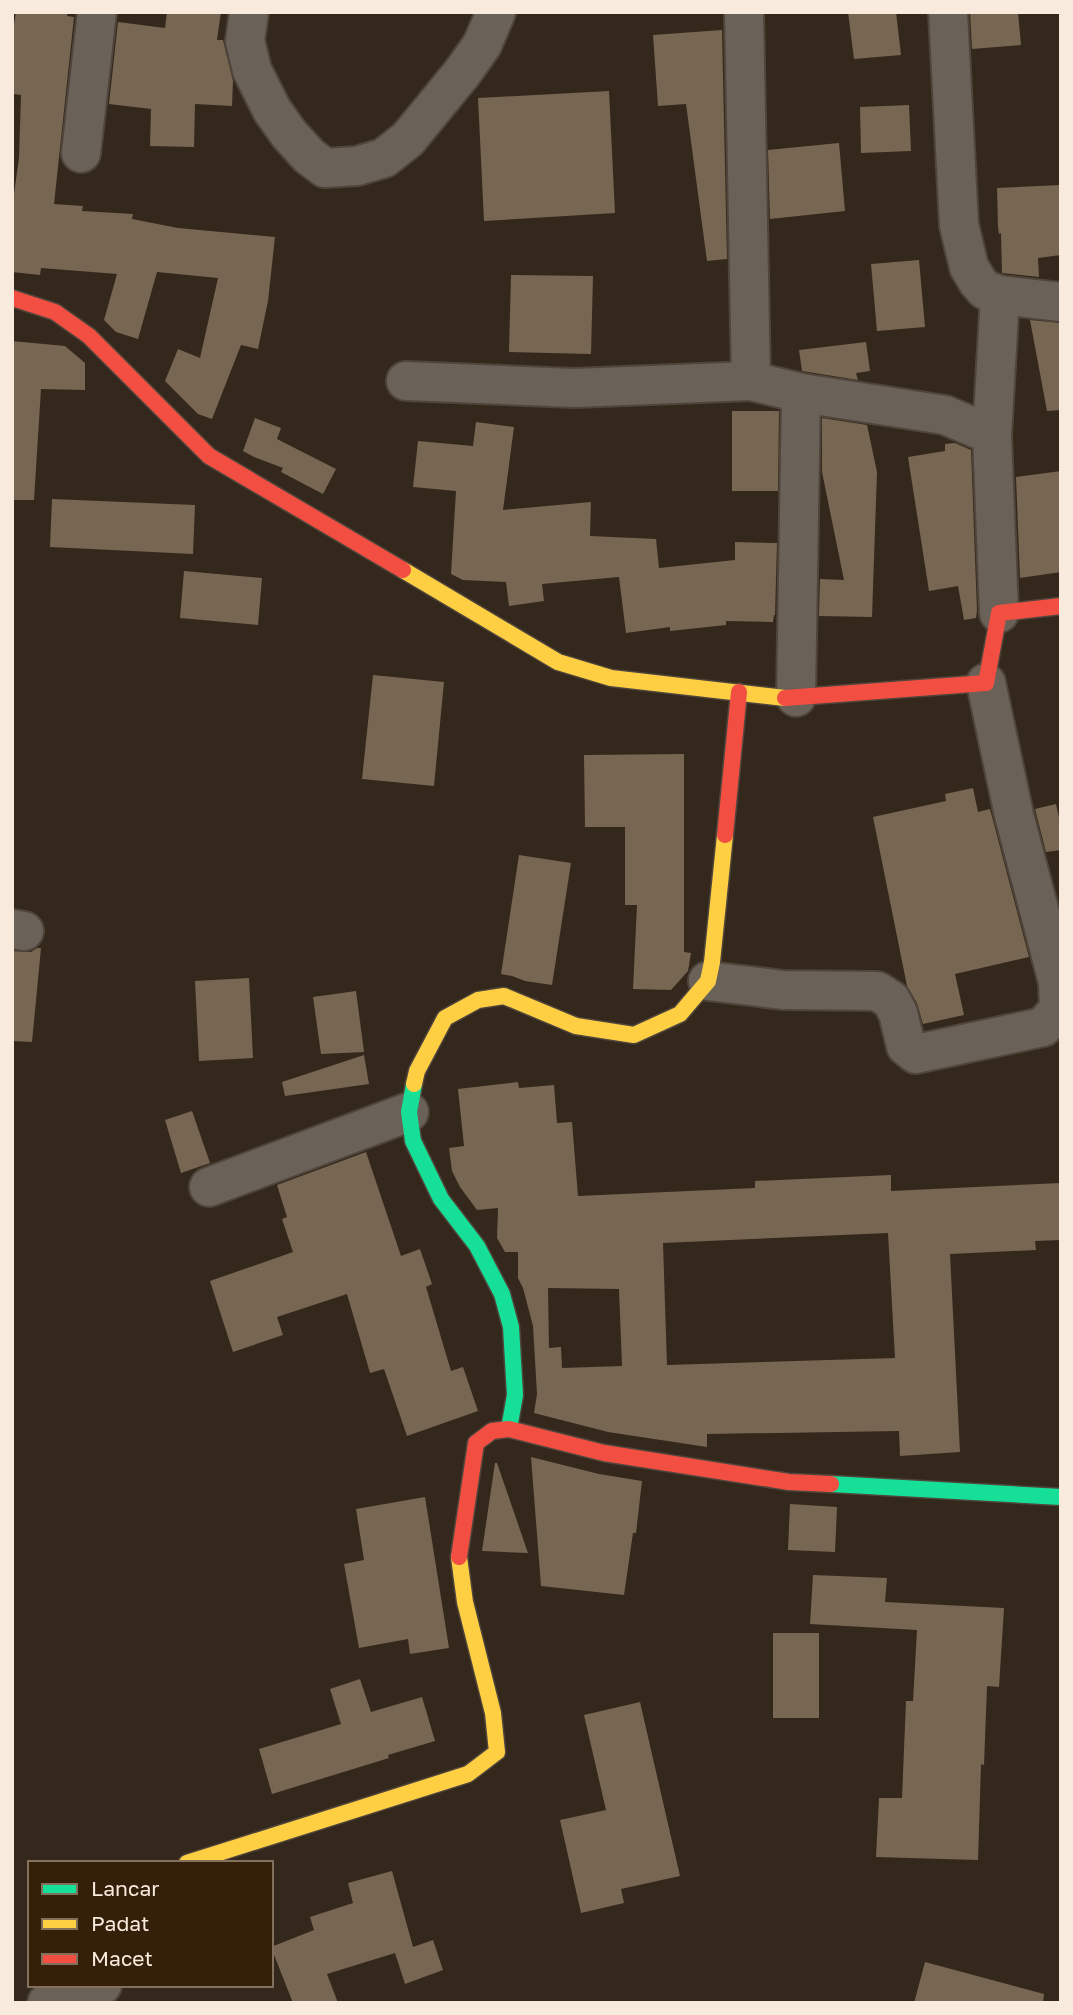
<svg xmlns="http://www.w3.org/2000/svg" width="1073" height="2015" font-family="'Golos Text',sans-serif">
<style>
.building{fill:#776652;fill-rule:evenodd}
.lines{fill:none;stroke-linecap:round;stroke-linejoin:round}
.street-casing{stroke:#4f453b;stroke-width:42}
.fast-casing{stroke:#4f453b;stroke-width:19}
.slow-casing{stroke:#4f453b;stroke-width:19}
.jam-casing{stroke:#4f453b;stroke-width:19}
.street{stroke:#6a6158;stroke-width:38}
.fast{stroke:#16e098;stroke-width:16}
.slow{stroke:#ffcf43;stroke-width:16}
.jam{stroke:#f24e42;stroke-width:16}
</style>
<rect width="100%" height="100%" fill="#34281c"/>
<path class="building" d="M 16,12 L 68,12 L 67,16 L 74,17 L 54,204 L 83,206 L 82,211 L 133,214 L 132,219 L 178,228 L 275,237 L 268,301 L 258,349 L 241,345 L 212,419 L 198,414 L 165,381 L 178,349 L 200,358 L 218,278 L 157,272 L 138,339 L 116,332 L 104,320 L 117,274 L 41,268 L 40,275 L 12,272 L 12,208 L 19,158 L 21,95 L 12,94 L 12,37 Z
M 167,12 L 221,12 L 217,40 L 223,40 L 233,81 L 232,106 L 195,104 L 194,147 L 150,146 L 151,109 L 109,104 L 118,22 L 165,28 Z
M 848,12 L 896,12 L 901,55 L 854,59 Z
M 970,12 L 1018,12 L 1021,45 L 972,49 Z
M 722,30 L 727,259 L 707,261 L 686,104 L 658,106 L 653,35 Z
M 609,91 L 615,213 L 484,221 L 478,98 Z
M 909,105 L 911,151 L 861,153 L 860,107 Z
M 839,143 L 845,211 L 770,219 L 768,150 Z
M 1061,185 L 1061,255 L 1038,258 L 1039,277 L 1002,273 L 1001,233 L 999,234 L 998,227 L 997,188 Z
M 919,260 L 925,327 L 877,331 L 871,264 Z
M 511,275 L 593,276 L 591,354 L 509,352 Z
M 1030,320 L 1061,323 L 1061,410 L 1047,411 Z
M 12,341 L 65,346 L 85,363 L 85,390 L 41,389 L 34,500 L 12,500 Z
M 866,342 L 870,371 L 856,373 L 858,380 L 802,371 L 799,350 Z
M 732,411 L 779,411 L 778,491 L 732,491 Z
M 255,418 L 281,428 L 277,439 L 336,469 L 323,494 L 281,472 L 283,468 L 254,457 L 243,451 Z
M 822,418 L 867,425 L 877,472 L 872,617 L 819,616 L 820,579 L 844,580 L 822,472 Z
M 476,422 L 514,427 L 503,510 L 591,502 L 590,536 L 656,539 L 659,568 L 735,560 L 735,542 L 777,543 L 775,615 L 774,615 L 773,622 L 726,621 L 726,625 L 670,631 L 670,627 L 626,633 L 619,577 L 542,584 L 544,601 L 509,606 L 506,582 L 463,580 L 451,574 L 456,491 L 413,487 L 418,441 L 473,446 Z
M 955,443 L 971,450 L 977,611 L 976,618 L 964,620 L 958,586 L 929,591 L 908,457 L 945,451 L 945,444 Z
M 1061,471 L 1061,572 L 1020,578 L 1016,477 Z
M 52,499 L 195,505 L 193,554 L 50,547 Z
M 184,571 L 262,578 L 258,625 L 180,618 Z
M 373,675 L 444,682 L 434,786 L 362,779 Z
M 684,754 L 684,952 L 691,953 L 688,971 L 671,990 L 633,989 L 637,905 L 625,905 L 625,827 L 585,827 L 584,755 Z
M 973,788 L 978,812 L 990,809 L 1029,957 L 955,974 L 964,1015 L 923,1024 L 917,1003 L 907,986 L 873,817 L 946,801 L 945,794 Z
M 1056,804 L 1061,827 L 1061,850 L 1046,852 L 1035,809 Z
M 519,855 L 571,863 L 552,985 L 525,981 L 512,976 L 501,974 Z
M 37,948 L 41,948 L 32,1042 L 12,1041 L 12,951 L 31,952 Z
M 249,978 L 253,1058 L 199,1061 L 195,981 Z
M 356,991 L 364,1052 L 321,1054 L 313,997 Z
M 364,1055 L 369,1084 L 285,1096 L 282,1082 Z
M 518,1082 L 519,1088 L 554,1085 L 557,1123 L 572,1122 L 578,1196 L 755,1188 L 755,1181 L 891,1175 L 891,1191 L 1061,1183 L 1061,1240 L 1035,1241 L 1036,1250 L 950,1254 L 960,1452 L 900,1456 L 899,1431 L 707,1434 L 707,1447 L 608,1432 L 534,1413 L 537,1394 L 533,1326 L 523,1288 L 518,1278 L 518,1252 L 505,1252 L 497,1238 L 498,1208 L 477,1210 L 460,1187 L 452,1171 L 449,1148 L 464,1146 L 458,1089 ZM 888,1233 L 895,1358 L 667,1365 L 663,1243 ZM 548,1288 L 619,1289 L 622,1366 L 562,1368 L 561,1347 L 549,1348 Z
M 192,1111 L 210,1163 L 181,1173 L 165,1120 Z
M 366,1152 L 401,1256 L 420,1249 L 432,1284 L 426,1287 L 451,1371 L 463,1367 L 478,1411 L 407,1436 L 384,1369 L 370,1373 L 347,1294 L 277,1317 L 283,1335 L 233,1352 L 210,1281 L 293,1252 L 282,1219 L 287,1217 L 277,1185 Z
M 531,1457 L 599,1474 L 642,1481 L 636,1533 L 633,1533 L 624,1595 L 541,1586 Z
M 495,1463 L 497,1463 L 528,1553 L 482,1551 Z
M 425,1497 L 449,1648 L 410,1654 L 408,1639 L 359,1648 L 344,1564 L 364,1560 L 356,1509 Z
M 790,1504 L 837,1507 L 835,1552 L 788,1550 Z
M 813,1575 L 887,1578 L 885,1602 L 1004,1608 L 999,1687 L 987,1686 L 984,1765 L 981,1764 L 978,1860 L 876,1857 L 879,1798 L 902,1798 L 906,1701 L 913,1701 L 917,1630 L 810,1624 Z
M 773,1633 L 819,1633 L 819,1718 L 773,1718 Z
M 360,1679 L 371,1712 L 422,1697 L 435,1741 L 388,1755 L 389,1758 L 272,1794 L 259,1749 L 341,1724 L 330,1689 Z
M 640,1702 L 680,1876 L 621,1889 L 624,1903 L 581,1913 L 560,1820 L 606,1810 L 584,1715 Z
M 392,1871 L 413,1947 L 433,1940 L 443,1970 L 405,1984 L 395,1953 L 327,1974 L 338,2003 L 293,2003 L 271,1947 L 314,1930 L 310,1917 L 353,1903 L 348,1883 Z
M 925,1962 L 1044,1994 L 1043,2003 L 914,2003 Z"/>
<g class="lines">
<defs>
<path id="street" d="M 249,12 L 245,41 L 252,70 L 272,110 L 289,134 L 309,156 L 325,168 L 357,166 L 384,158 L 408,139 L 462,73 L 482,45 L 496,12
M 744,12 L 751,381
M 948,12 L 959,225 L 969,267 L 978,282 L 985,290 L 1000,295 L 1061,302
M 81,153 L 97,12
M 406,381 L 574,388 L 751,381 L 801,393 L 945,415 L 992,435 L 999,613
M 992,435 L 1000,295
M 796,697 L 801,393
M 12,929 L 24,931
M 708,981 L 783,990 L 877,991 L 891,1000 L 898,1013 L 906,1046 L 916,1054 L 1043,1027 L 1059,1009 L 1058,982 L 1014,815 L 986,683
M 209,1187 L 409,1112
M 47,2003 L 102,1985"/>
<path id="fast" d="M 414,1084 L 409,1112 L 413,1141 L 441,1199 L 477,1246 L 502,1294 L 511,1327 L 515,1395 L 509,1429
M 831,1484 L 1061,1497"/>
<path id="slow" d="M 403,570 L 558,662 L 611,678 L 785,698
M 414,1084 L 417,1071 L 445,1018 L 478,1000 L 504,996 L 576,1026 L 634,1035 L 680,1014 L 708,981 L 712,962 L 725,835
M 187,1863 L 468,1774 L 497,1752 L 493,1713 L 465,1602 L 459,1557"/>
<path id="jam" d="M 12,298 L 55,312 L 89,336 L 209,456 L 403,570
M 785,698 L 986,683 L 999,613 L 1061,606
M 725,835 L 739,692
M 459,1557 L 476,1443 L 492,1431 L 509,1429 L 604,1453 L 789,1482 L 831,1484"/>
</defs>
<use href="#street" class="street-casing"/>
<use href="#fast" class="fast-casing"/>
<use href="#slow" class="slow-casing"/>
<use href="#jam" class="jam-casing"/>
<use href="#street" class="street"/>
<use href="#fast" class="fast"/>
<use href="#slow" class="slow"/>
<use href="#jam" class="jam"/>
</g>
<rect width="1073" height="2015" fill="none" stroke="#f8eadc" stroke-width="28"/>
<rect x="28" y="1861" width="245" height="126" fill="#341f08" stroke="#82705d" stroke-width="2"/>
<rect x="42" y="1884" width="35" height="10" fill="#16e098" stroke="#82705d" stroke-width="2"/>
<text x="91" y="1896" font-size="21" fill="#f8eadc">Lancar</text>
<rect x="42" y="1919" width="35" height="10" fill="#ffcf43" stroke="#82705d" stroke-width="2"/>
<text x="91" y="1931" font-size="21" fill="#f8eadc">Padat</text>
<rect x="42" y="1954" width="35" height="10" fill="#f24e42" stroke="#82705d" stroke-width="2"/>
<text x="91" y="1966" font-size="21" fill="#f8eadc">Macet</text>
</svg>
